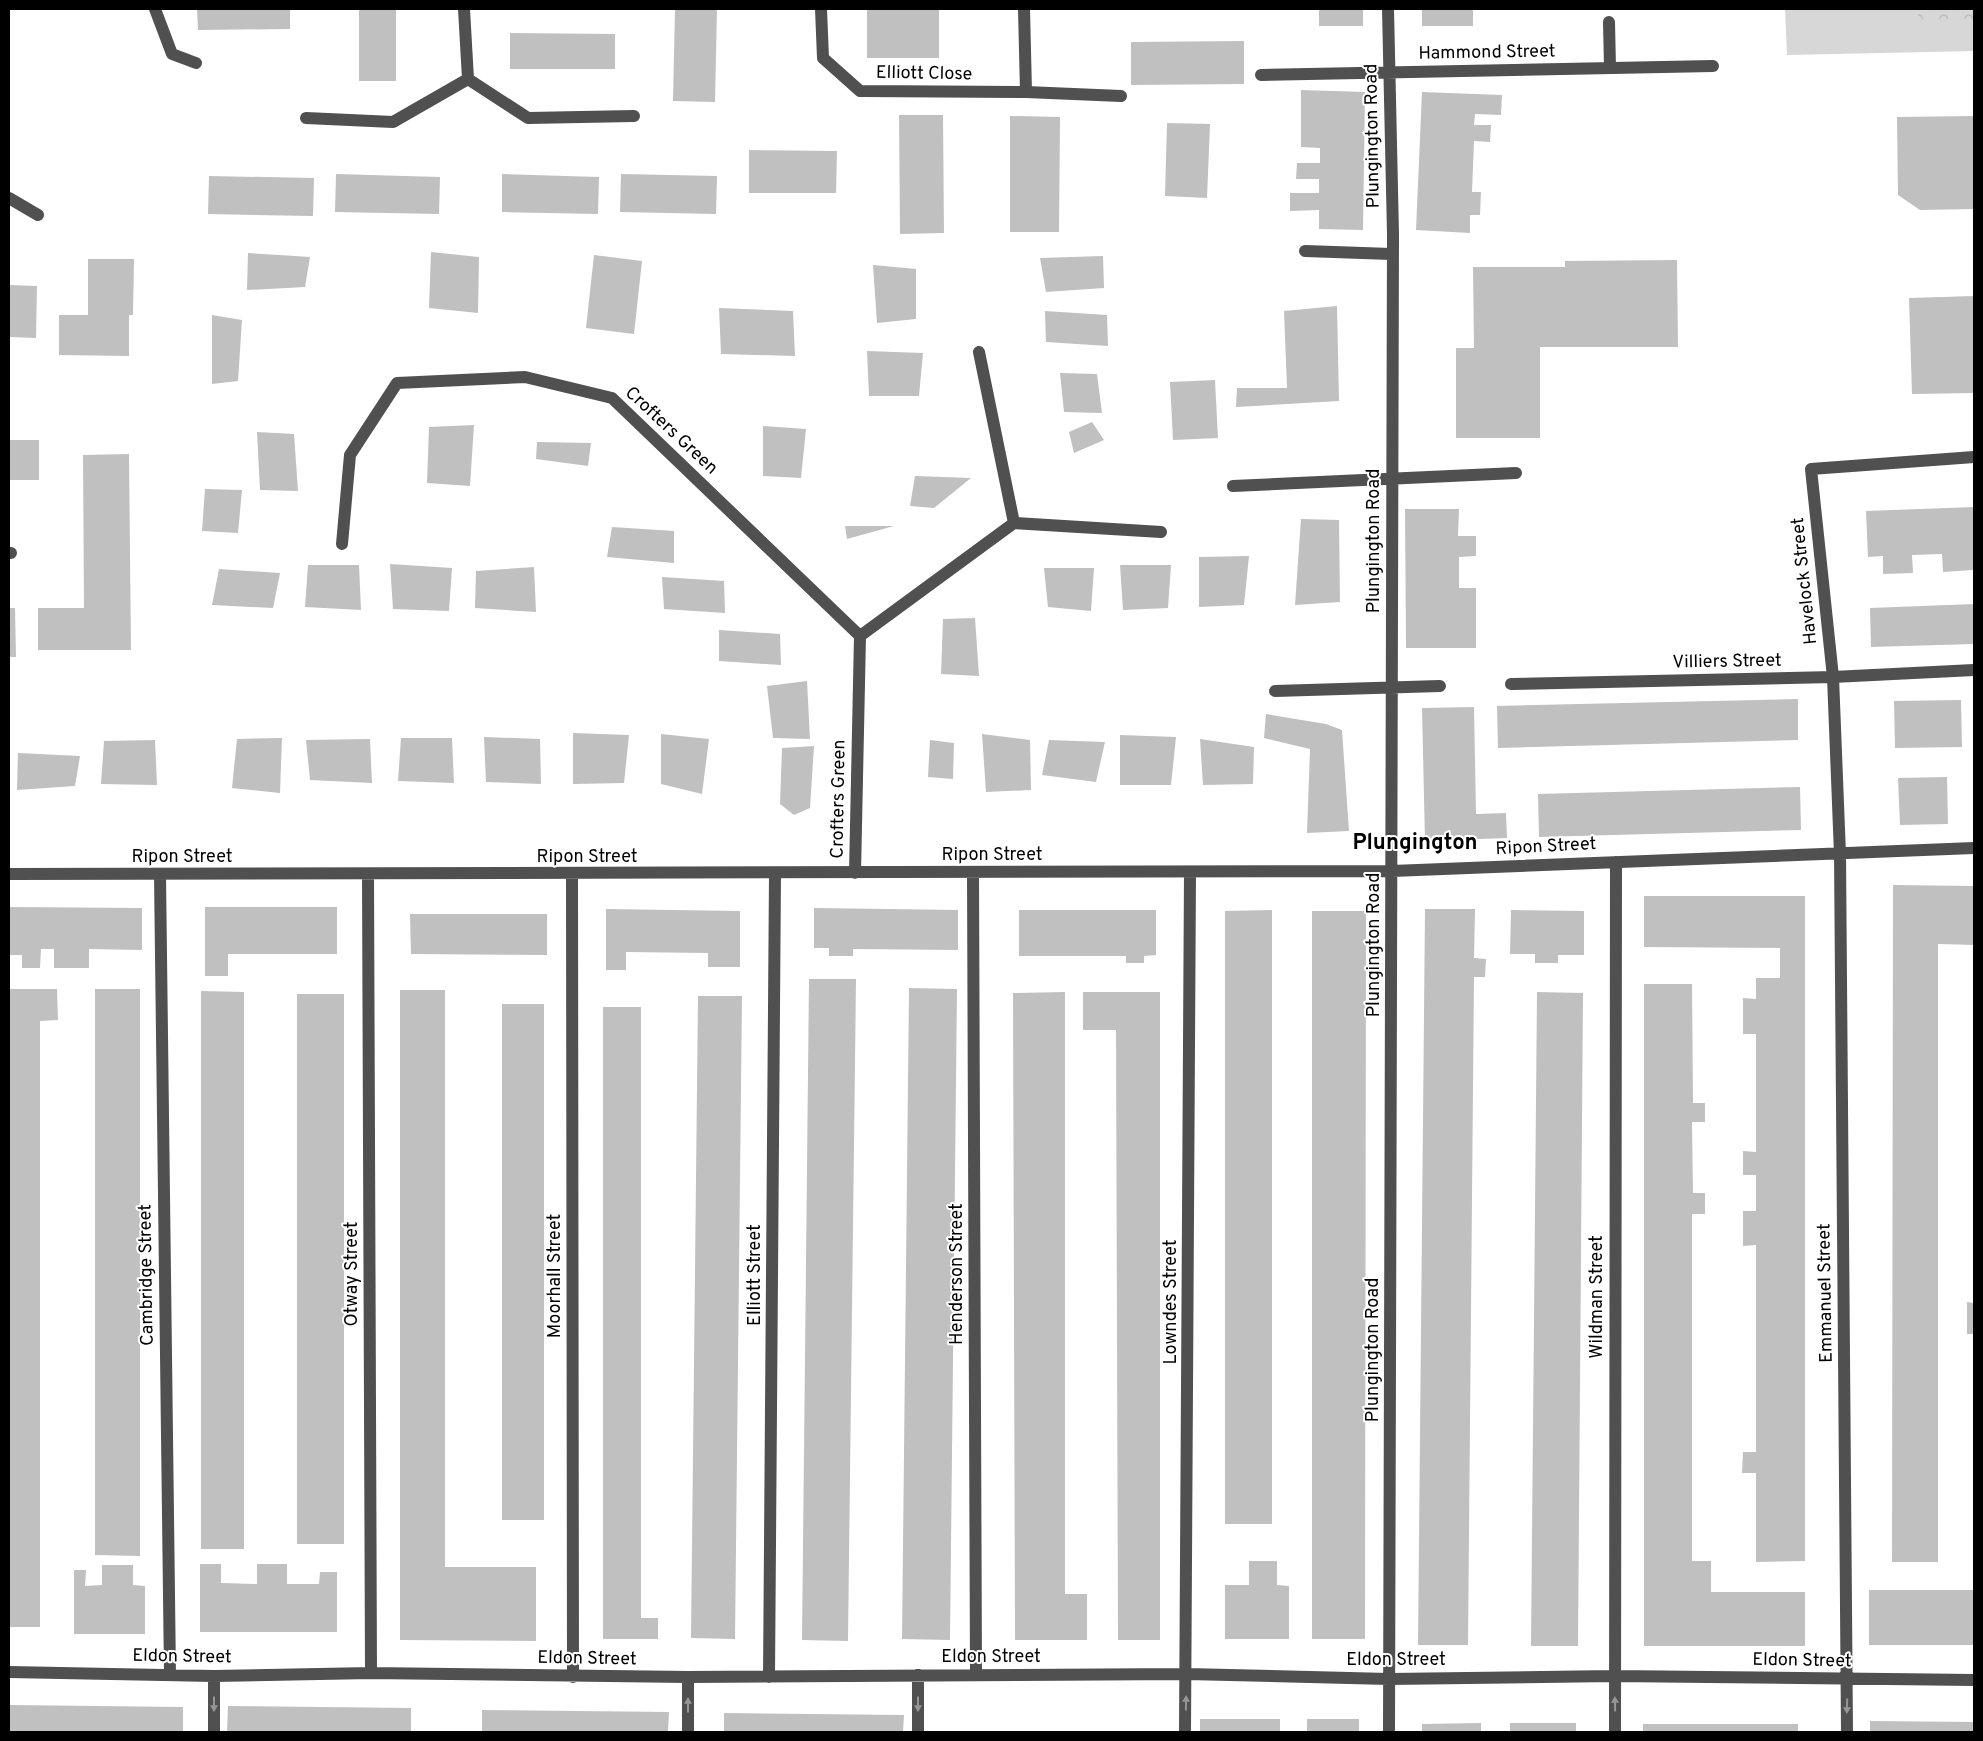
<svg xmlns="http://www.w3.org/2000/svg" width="1983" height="1741" font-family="Overpass,sans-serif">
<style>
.green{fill:#d7d7d7}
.park{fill:url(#park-crowns)}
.building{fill:#c0c0c0}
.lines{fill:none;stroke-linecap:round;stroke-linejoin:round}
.minor{stroke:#505050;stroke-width:12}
.oneway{fill:#969696}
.labels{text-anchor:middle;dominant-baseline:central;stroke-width:4;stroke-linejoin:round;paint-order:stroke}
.street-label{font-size:18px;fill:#000;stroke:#fff}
.district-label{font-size:22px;font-weight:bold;fill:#000;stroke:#fff}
</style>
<defs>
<pattern id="park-crowns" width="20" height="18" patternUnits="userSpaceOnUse" patternTransform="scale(1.25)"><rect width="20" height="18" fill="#d7d7d7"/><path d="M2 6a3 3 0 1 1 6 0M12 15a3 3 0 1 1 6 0" fill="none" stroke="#b7b7b7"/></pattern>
</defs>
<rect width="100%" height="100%" fill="#fff"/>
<path class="green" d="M 1785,9 L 1974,9 L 1974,51 L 1787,55 Z"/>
<path class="park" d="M 1918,9 L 1974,9 L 1974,20 L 1918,22 Z"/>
<path class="building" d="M 197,9 L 290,9 L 290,29 L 198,30 Z
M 359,9 L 396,9 L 396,81 L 359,81 Z
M 675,9 L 717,9 L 715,102 L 673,101 Z
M 867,9 L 939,9 L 939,58 L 867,58 Z
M 1319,9 L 1363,9 L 1363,26 L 1319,26 Z
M 1422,9 L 1473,9 L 1473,26 L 1422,26 Z
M 510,33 L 615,34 L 615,69 L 510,69 Z
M 1244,41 L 1244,84 L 1131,85 L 1131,42 Z
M 1301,90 L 1365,92 L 1363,230 L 1319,229 L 1319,210 L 1290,211 L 1290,193 L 1319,193 L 1319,179 L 1296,179 L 1297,163 L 1320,163 L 1320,148 L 1301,147 Z
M 1422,92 L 1502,95 L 1501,115 L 1475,114 L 1474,125 L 1491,125 L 1490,142 L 1474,141 L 1472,192 L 1481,192 L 1480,215 L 1470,215 L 1470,233 L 1416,230 Z
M 899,115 L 943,115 L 944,233 L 900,234 Z
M 1010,116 L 1060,117 L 1059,232 L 1010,232 Z
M 1974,116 L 1974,209 L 1920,210 L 1898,195 L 1897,117 Z
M 1167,123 L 1210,124 L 1207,198 L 1165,196 Z
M 749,150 L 837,151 L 836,193 L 749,193 Z
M 336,174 L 440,177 L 439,214 L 335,212 Z
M 502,174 L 599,177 L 598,214 L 502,212 Z
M 621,174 L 717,176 L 716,214 L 620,212 Z
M 209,176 L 314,178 L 313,216 L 208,214 Z
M 431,252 L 479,257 L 478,313 L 429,308 Z
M 248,253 L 310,257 L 305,287 L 247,290 Z
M 594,255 L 642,261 L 634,334 L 586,328 Z
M 1103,256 L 1104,288 L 1046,292 L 1040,258 Z
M 88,259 L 134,259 L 133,315 L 129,315 L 129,356 L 59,355 L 59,315 L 88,315 Z
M 1677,260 L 1678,347 L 1540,347 L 1540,438 L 1456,438 L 1456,348 L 1474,348 L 1473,267 L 1565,267 L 1565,261 Z
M 873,265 L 916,269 L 916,319 L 877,323 Z
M 9,285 L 37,286 L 36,338 L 9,337 Z
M 1974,296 L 1974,393 L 1912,394 L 1909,298 Z
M 1337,306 L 1339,401 L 1236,407 L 1237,388 L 1287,388 L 1284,311 Z
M 719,308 L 793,311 L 795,356 L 721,354 Z
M 1045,311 L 1107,315 L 1108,346 L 1046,342 Z
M 212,315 L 242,320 L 238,381 L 212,384 Z
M 867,351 L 923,353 L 919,396 L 869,396 Z
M 1060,373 L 1097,374 L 1102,413 L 1064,412 Z
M 1215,380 L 1218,438 L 1173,440 L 1170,382 Z
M 1092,422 L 1104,440 L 1074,453 L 1069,432 Z
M 474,425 L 470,486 L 427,483 L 429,427 Z
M 763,426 L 806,429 L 801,478 L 763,476 Z
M 257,432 L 294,434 L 298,491 L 260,490 Z
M 9,440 L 39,440 L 39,480 L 9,480 Z
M 537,442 L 591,443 L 588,466 L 536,459 Z
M 129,454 L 131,650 L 38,650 L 38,608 L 84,608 L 83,455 Z
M 915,476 L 971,478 L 934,508 L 910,506 Z
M 205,489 L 242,490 L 238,533 L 202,531 Z
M 1974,507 L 1973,570 L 1943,572 L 1942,554 L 1912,555 L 1913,573 L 1883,574 L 1883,556 L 1868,557 L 1866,511 Z
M 1405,509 L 1459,509 L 1458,536 L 1476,536 L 1476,556 L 1459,557 L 1459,588 L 1476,588 L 1476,648 L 1406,648 Z
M 1301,519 L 1339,520 L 1340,602 L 1295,605 Z
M 845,526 L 894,526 L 847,539 Z
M 612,527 L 674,531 L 674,563 L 607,557 Z
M 1249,556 L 1244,605 L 1199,607 L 1199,557 Z
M 390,564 L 452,568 L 449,611 L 393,609 Z
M 308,565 L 359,565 L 361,610 L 305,607 Z
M 1120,565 L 1171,565 L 1168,608 L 1123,610 Z
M 534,567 L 536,612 L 475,608 L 476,571 Z
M 1044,568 L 1094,568 L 1091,611 L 1048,607 Z
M 219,569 L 280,573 L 273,608 L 212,605 Z
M 662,577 L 724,581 L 725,613 L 664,609 Z
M 1974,604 L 1974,644 L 1871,647 L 1870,608 Z
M 9,608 L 15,608 L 16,657 L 9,657 Z
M 975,618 L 979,676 L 941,674 L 943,619 Z
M 719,630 L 780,634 L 781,665 L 719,661 Z
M 807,681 L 810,739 L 773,738 L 767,686 Z
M 1798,699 L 1798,740 L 1498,748 L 1497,706 Z
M 1961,700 L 1962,747 L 1895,748 L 1894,701 Z
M 1474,707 L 1476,814 L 1506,813 L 1507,838 L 1425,841 L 1422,708 Z
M 1266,714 L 1326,724 L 1342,730 L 1349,831 L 1307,833 L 1310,749 L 1264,738 Z
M 573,733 L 629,735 L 624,783 L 573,784 Z
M 661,734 L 709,739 L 702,794 L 661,784 Z
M 982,734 L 1030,740 L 1031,790 L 986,792 Z
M 1120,735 L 1176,737 L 1171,785 L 1120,785 Z
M 484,737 L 540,739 L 541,784 L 486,782 Z
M 282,738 L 280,793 L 232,788 L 237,739 Z
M 401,738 L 452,738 L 454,783 L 398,781 Z
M 370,739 L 372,783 L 310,780 L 306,740 Z
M 1200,739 L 1254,747 L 1253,784 L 1203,785 Z
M 155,740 L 157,785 L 101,784 L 104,741 Z
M 930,740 L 954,743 L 953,779 L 928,777 Z
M 1049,740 L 1105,742 L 1096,782 L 1042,775 Z
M 814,746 L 810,808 L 794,815 L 780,804 L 782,748 Z
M 18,753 L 80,756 L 75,786 L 17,790 Z
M 1947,777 L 1948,824 L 1900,825 L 1898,778 Z
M 1800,787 L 1801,830 L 1539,837 L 1538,794 Z
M 1893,885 L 1974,886 L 1974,945 L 1938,944 L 1938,1562 L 1892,1562 Z
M 1644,896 L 1805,896 L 1805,1561 L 1756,1562 L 1756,1473 L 1742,1473 L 1743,1452 L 1756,1452 L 1756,1245 L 1743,1246 L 1743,1211 L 1756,1211 L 1756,1175 L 1743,1175 L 1743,1151 L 1756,1152 L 1756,1034 L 1743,1034 L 1743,998 L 1756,999 L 1756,978 L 1780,978 L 1780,948 L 1644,947 Z
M 9,907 L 142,908 L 142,950 L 89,949 L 89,968 L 54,968 L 54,949 L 41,949 L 40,968 L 22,968 L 22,955 L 9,955 Z
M 205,907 L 337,907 L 337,954 L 228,954 L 228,976 L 205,976 Z
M 814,908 L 958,910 L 958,950 L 853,949 L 853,956 L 829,956 L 829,948 L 814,948 Z
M 606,909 L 740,911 L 740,967 L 708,967 L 708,953 L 626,952 L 626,970 L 606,970 Z
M 1425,909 L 1475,909 L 1474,958 L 1486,959 L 1485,977 L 1474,977 L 1468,1645 L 1418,1645 Z
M 1019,910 L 1156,910 L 1156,955 L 1144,956 L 1144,963 L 1126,963 L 1126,956 L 1019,956 Z
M 1272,910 L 1272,1524 L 1225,1524 L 1225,911 Z
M 1511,910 L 1584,911 L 1584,955 L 1558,955 L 1558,963 L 1535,963 L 1535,954 L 1510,954 Z
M 1312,911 L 1366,911 L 1365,1639 L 1312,1639 Z
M 410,914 L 547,914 L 547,955 L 411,954 Z
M 809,979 L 856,979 L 848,1641 L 802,1640 Z
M 1644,984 L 1692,984 L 1693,1103 L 1705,1103 L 1705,1122 L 1692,1122 L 1693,1193 L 1705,1193 L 1705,1214 L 1692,1214 L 1692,1561 L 1711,1561 L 1711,1592 L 1805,1592 L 1805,1646 L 1644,1646 Z
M 909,988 L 957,989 L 950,1640 L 902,1639 Z
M 9,989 L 57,989 L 58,1020 L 40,1021 L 40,1627 L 9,1627 Z
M 95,989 L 140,989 L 140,1556 L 95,1555 Z
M 400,990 L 445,990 L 445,1567 L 536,1567 L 536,1641 L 400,1640 Z
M 201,991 L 244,992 L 244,1549 L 201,1549 Z
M 1065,992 L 1065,1594 L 1087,1594 L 1087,1640 L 1015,1640 L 1013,993 Z
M 1083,992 L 1160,992 L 1160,1640 L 1118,1640 L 1116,1030 L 1083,1030 Z
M 1537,992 L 1583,993 L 1578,1646 L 1531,1646 Z
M 297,994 L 344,994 L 344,1544 L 297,1544 Z
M 698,996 L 742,996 L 735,1639 L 691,1638 Z
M 502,1004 L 544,1004 L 544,1520 L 502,1520 Z
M 603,1007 L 641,1007 L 641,1618 L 658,1618 L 658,1639 L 603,1639 Z
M 1967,1302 L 1974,1303 L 1974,1334 L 1967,1334 Z
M 1249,1561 L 1277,1561 L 1277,1585 L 1289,1586 L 1289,1639 L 1225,1639 L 1225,1585 L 1249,1585 Z
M 200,1564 L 221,1564 L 221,1583 L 257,1584 L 257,1564 L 287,1564 L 287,1584 L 319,1584 L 320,1572 L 337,1572 L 337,1632 L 200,1632 Z
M 102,1565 L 133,1565 L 133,1585 L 145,1586 L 145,1634 L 74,1634 L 74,1570 L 86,1570 L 85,1586 L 102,1585 Z
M 1869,1590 L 1974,1590 L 1974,1645 L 1869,1645 Z
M 9,1705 L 183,1707 L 183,1732 L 9,1732 Z
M 228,1706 L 411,1708 L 411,1732 L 227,1732 Z
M 482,1710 L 669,1712 L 668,1732 L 482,1732 Z
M 724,1713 L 904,1715 L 903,1732 L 724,1732 Z
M 1200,1719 L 1280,1719 L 1280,1732 L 1200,1732 Z
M 1307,1719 L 1359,1719 L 1359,1732 L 1307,1732 Z
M 1870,1721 L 1974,1722 L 1974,1732 L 1870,1732 Z
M 1481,1723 L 1481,1732 L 1422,1732 L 1422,1724 Z
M 1510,1723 L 1576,1723 L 1576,1732 L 1510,1732 Z
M 1643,1724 L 1798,1724 L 1798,1732 L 1643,1732 Z"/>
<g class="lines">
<path class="minor" d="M 155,9 L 172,54 L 196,63
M 464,9 L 468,79
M 821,9 L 823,58 L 860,91 L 1026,92 L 1024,9
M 1388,9 L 1393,234 L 1389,1732
M 1609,22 L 1610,68
M 1261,75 L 1713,66
M 1026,92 L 1121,96
M 306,118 L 393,122 L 468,79 L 528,118 L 634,116
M 9,198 L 38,215
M 1305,251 L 1391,254
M 979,352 L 1014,523
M 1233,486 L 1516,473
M 342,544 L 350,455 L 397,383 L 525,377 L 612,398 L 860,636 L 855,873
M 9,553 L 11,553
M 860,636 L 1014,523 L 1161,532
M 1511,684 L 1833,677 L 1974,670
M 1275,691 L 1440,686
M 973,873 L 976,1674
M 9,874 L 1392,871 L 1974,848
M 368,874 L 371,1673
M 160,875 L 170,1675
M 572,875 L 573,1677
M 9,1672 L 214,1676 L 371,1673 L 688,1677 L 1187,1674 L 1389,1679 L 1614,1676 L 1974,1680
M 918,1675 L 918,1732
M 214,1676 L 214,1732
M 688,1677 L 688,1732
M 769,1677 L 775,874
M 1185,1732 L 1190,873
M 1615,1732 L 1616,862
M 1847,1732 L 1840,854 L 1833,677 L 1811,469 L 1974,457"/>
</g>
<defs><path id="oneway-solid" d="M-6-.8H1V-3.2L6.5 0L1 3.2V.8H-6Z" transform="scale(1.25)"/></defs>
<g class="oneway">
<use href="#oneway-solid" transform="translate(1186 1703) rotate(-89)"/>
<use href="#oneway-solid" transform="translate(214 1704) rotate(90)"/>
<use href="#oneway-solid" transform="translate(918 1704) rotate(90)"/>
<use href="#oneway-solid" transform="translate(1615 1704) rotate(-91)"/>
<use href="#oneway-solid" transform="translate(688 1705) rotate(-90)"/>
<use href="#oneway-solid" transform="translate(1847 1706) rotate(91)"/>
</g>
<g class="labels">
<g class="street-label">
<text transform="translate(1487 53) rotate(-1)">Hammond Street</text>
<text transform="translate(924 74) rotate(1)">Elliott Close</text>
<text transform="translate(1373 136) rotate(-91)">Plungington Road</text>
<text transform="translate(671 431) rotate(43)">Crofters Green</text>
<text transform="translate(1374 541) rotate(-90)">Plungington Road</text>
<text transform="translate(1805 581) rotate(-96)">Havelock Street</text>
<text transform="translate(1727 662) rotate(-1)">Villiers Street</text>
<text transform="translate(839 799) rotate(-89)">Crofters Green</text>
<text transform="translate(1546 847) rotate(-3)">Ripon Street</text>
<text x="992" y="855">Ripon Street</text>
<text x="182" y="857">Ripon Street</text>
<text x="587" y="857">Ripon Street</text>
<text transform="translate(1374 945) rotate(-90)">Plungington Road</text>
<text transform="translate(352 1274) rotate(-90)">Otway Street</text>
<text transform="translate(957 1274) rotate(-90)">Henderson Street</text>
<text transform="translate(147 1275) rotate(-91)">Cambridge Street</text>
<text transform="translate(755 1275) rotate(-90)">Elliott Street</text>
<text transform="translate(555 1276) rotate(-90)">Moorhall Street</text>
<text transform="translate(1826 1293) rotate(-91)">Emmanuel Street</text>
<text transform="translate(1597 1297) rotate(-90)">Wildman Street</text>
<text transform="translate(1171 1302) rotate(-90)">Lowndes Street</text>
<text transform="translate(1373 1350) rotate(-90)">Plungington Road</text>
<text transform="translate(182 1657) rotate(1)">Eldon Street</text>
<text x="991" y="1657">Eldon Street</text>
<text transform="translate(587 1659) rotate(1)">Eldon Street</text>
<text x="1396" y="1660">Eldon Street</text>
<text transform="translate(1802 1661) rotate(1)">Eldon Street</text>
</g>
<g class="district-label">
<text x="1415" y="843">Plungington</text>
</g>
</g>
<rect width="1983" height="1741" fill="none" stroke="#000000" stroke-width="20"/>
</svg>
